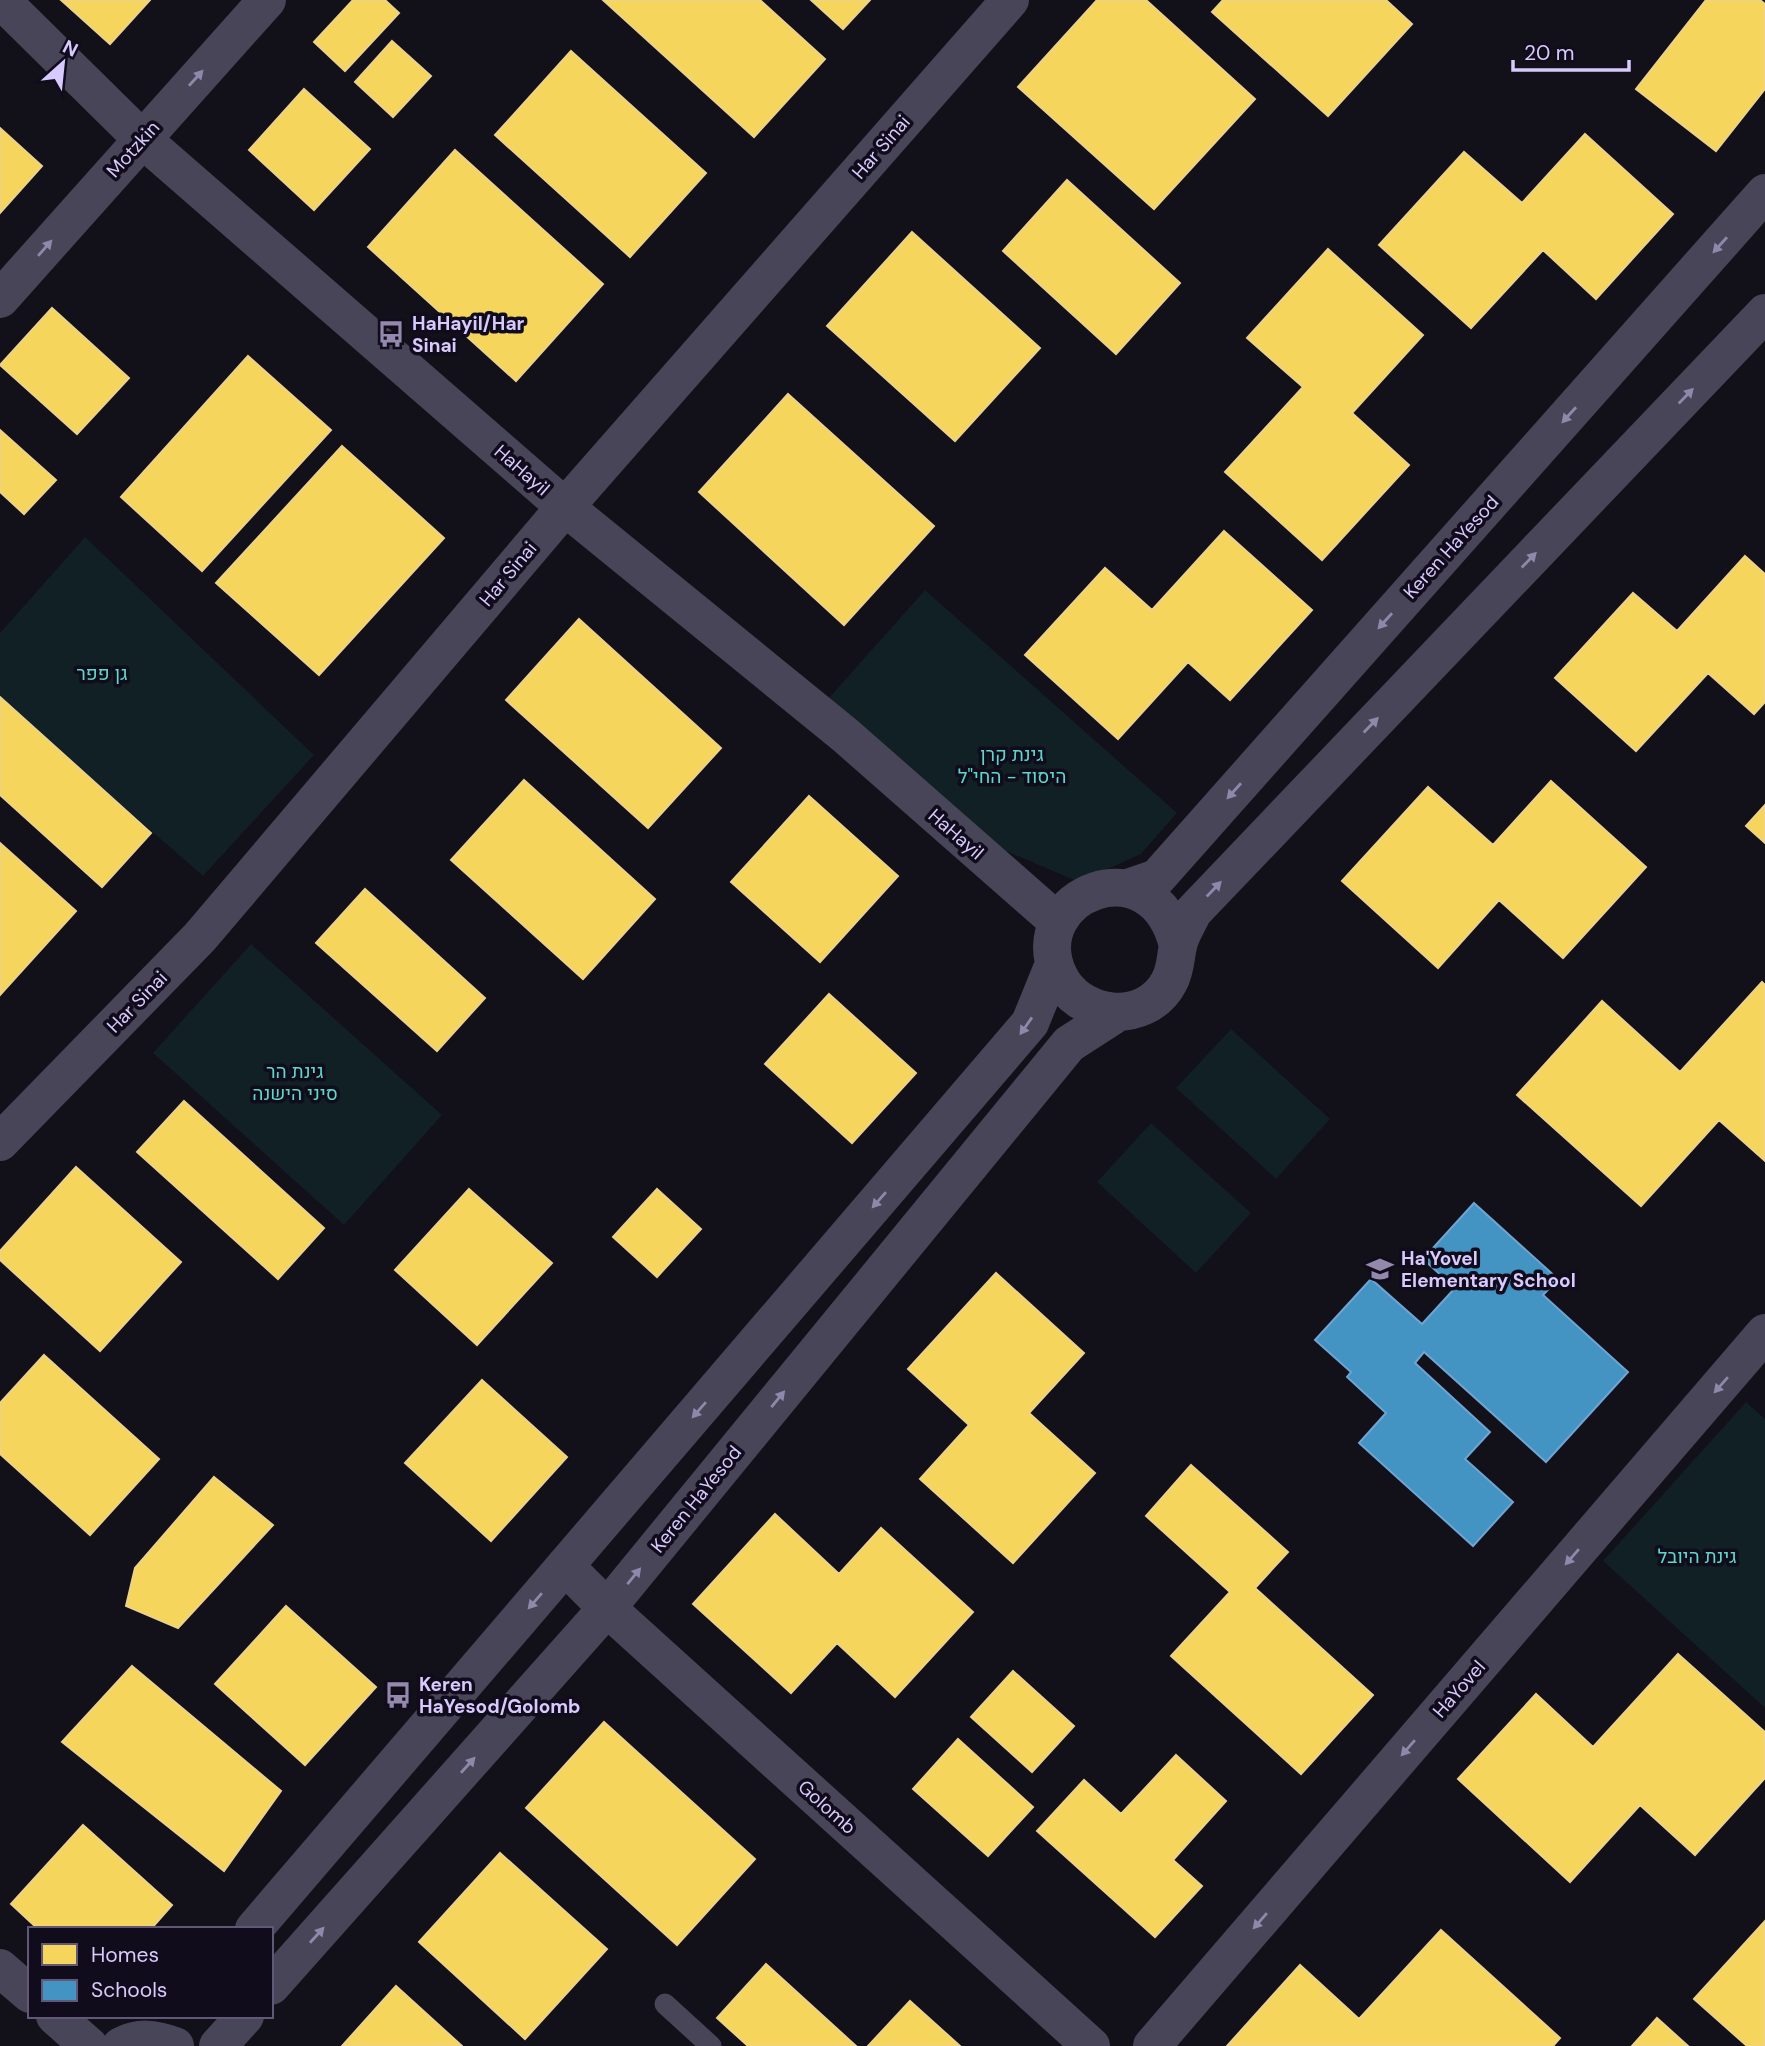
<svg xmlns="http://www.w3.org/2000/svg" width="1765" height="2046" font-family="'DM Sans',Heebo,sans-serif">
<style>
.green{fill:#102024}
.homes{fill:#f6d55c;stroke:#edd28c;stroke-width:2}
.schools{fill:#4393c3;stroke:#6fa4d4;stroke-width:2}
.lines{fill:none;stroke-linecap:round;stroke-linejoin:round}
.service{stroke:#484559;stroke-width:21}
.minor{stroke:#484559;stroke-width:38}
.tertiary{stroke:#484559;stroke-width:38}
.oneway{fill:#9088aa}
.labels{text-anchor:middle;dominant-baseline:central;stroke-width:7;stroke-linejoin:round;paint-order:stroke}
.street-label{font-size:19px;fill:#d7cafc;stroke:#110c1c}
.poi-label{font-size:19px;font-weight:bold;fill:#d7cafc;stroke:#110c1c;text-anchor:start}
.park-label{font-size:19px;fill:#5cd7ca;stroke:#110c1c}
</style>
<rect width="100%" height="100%" fill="#121018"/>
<path class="green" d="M 85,537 L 314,755 L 203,876 L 0,699 L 0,633 Z
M 925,590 L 1177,813 L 1141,854 L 1079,882 L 994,846 L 828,699 Z
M 251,944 L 442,1115 L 344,1225 L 153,1053 Z
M 1231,1029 L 1330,1119 L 1276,1179 L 1176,1088 Z
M 1151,1123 L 1251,1213 L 1196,1273 L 1097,1182 Z
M 1746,1402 L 1765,1419 L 1765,1708 L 1603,1561 Z"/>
<path class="homes" d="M 61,0 L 150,0 L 110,44 Z
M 353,0 L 385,0 L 399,13 L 345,71 L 314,42 Z
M 603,0 L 760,0 L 825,59 L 754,137 Z
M 811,0 L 870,0 L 843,29 Z
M 1097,0 L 1146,0 L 1255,99 L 1154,209 L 1018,87 Z
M 1223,0 L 1386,0 L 1412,24 L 1328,116 L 1212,12 Z
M 1706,0 L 1760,0 L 1765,4 L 1765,89 L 1716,151 L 1636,89 Z
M 392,41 L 431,76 L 393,117 L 355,82 Z
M 571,51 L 706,173 L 630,257 L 495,135 Z
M 304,89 L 370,149 L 314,210 L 249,150 Z
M 0,128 L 42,166 L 0,213 Z
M 1585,134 L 1673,214 L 1596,299 L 1543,250 L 1471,328 L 1379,245 L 1464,152 L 1522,203 Z
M 455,150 L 603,284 L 516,381 L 368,247 Z
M 1067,180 L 1180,283 L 1116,354 L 1003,251 Z
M 912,232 L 1040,348 L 955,441 L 827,326 Z
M 1328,249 L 1423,335 L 1352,413 L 1409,465 L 1322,560 L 1225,472 L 1303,387 L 1247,338 Z
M 52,308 L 129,378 L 77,434 L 0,365 Z
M 248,356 L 331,430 L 202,571 L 121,497 Z
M 788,394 L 934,526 L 844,625 L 699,492 Z
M 0,430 L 56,480 L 24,514 L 0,492 Z
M 342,446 L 444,538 L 319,675 L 216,583 Z
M 1224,531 L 1312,610 L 1230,700 L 1188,662 L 1118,739 L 1025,655 L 1105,568 L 1152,610 Z
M 1745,556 L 1765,574 L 1765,702 L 1754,714 L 1708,673 L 1636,751 L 1555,678 L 1633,593 L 1677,631 Z
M 579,619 L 721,748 L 648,828 L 506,700 Z
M 0,697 L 151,833 L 102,887 L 0,795 Z
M 524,780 L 655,899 L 583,979 L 451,860 Z
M 1551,781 L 1646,867 L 1563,958 L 1499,900 L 1438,968 L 1342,881 L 1428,787 L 1493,845 Z
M 809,796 L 898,876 L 820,962 L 731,882 Z
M 1765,805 L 1765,843 L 1746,826 Z
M 0,843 L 76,911 L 0,995 Z
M 365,889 L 485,998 L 437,1051 L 316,943 Z
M 1762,982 L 1765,985 L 1765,1161 L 1719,1120 L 1641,1206 L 1517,1095 L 1602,1001 L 1680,1072 Z
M 829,994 L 916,1073 L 852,1143 L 765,1064 Z
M 184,1101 L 324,1228 L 278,1279 L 137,1152 Z
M 76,1167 L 181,1262 L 100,1351 L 0,1260 L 0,1251 Z
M 469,1189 L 552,1263 L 477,1345 L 395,1270 Z
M 657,1189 L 701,1229 L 657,1277 L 613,1237 Z
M 996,1273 L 1084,1353 L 1029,1413 L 1095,1473 L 1013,1563 L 920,1479 L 969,1425 L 908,1369 Z
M 44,1355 L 159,1459 L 90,1535 L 0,1454 L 0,1403 Z
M 482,1380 L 567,1457 L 491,1541 L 405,1463 Z
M 1191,1465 L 1288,1552 L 1255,1588 L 1373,1695 L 1301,1774 L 1171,1656 L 1230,1592 L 1146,1516 Z
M 214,1477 L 273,1525 L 178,1628 L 126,1606 L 135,1568 Z
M 775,1514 L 839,1574 L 881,1528 L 973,1612 L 895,1697 L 837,1643 L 791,1693 L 693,1604 Z
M 286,1606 L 376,1687 L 305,1765 L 215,1684 Z
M 1678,1654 L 1765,1732 L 1765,1778 L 1695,1855 L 1640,1805 L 1570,1882 L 1458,1779 L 1536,1694 L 1593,1747 Z
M 132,1666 L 281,1791 L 224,1871 L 62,1742 Z
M 1013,1671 L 1074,1726 L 1032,1772 L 971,1717 Z
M 604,1722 L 755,1859 L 677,1945 L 526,1808 Z
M 958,1739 L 1033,1807 L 988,1856 L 913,1789 Z
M 1176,1755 L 1226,1801 L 1173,1860 L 1202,1886 L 1155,1937 L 1037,1831 L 1084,1780 L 1121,1814 Z
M 83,1825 L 172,1905 L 151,1929 L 38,1929 L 11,1904 Z
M 500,1853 L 607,1949 L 525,2039 L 419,1942 Z
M 1765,1921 L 1765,2046 L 1747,2046 L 1694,1999 Z
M 1441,1930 L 1560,2038 L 1553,2046 L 1227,2046 L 1300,1965 L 1359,2019 Z
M 766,1964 L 856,2046 L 748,2046 L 717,2018 Z
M 396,1986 L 462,2046 L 342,2046 Z
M 910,2001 L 960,2046 L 868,2046 Z
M 1657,2018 L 1688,2046 L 1632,2046 Z"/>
<path class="schools" d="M 1474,1203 L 1558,1279 L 1543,1295 L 1628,1372 L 1546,1462 L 1424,1352 L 1415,1363 L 1490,1432 L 1465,1459 L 1513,1502 L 1473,1546 L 1359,1443 L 1386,1413 L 1347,1377 L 1351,1372 L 1315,1340 L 1371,1279 L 1422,1324 L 1455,1288 L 1423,1259 Z"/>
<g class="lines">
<path class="service" d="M 665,2004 L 711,2046"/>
<path class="minor" d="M 0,299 L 267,0
M 0,1142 L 200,937 L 565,507 L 1010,0
M 565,1566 L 607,1608 L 1091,2046
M 0,1968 L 30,1994
M 55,2016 L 89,2046
M 1152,2046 L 1765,1333"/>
<path class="tertiary" d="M 1,0 L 141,138 L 565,507 L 845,735 L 1058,922
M 1128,888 L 1157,878 L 1765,193
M 1178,946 C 1153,841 1023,895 1058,974 C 1077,1018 1145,1027 1169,982 C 1176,969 1175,959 1178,946 C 1180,935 1188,923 1193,912 L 1765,313
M 254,1929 L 1030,1023 L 1054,964
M 271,1986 L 607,1608 L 1069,1044 L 1117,1013
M 121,2046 C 140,2036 156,2039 175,2046
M 218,2046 L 245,2016"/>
</g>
<defs><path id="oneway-solid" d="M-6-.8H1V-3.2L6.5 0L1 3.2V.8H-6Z" transform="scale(1.75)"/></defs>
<g class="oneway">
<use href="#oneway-solid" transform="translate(196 78) rotate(-48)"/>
<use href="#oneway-solid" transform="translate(1720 245) rotate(132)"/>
<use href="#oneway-solid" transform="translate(45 248) rotate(-49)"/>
<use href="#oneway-solid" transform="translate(1686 396) rotate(-46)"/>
<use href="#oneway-solid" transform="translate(1569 415) rotate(132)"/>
<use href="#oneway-solid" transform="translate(1529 560) rotate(-46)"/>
<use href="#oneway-solid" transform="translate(1385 621) rotate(132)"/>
<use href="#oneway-solid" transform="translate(1371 725) rotate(-46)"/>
<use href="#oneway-solid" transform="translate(1234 791) rotate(132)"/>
<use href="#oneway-solid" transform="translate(1214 889) rotate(-46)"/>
<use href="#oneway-solid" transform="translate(1026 1026) rotate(125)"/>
<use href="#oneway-solid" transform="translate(879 1200) rotate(131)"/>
<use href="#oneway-solid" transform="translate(1721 1385) rotate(131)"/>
<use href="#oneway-solid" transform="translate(778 1399) rotate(-51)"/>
<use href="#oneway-solid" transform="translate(699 1410) rotate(131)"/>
<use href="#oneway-solid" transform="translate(1572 1557) rotate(131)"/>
<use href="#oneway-solid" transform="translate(634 1576) rotate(-51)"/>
<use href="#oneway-solid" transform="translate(535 1601) rotate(131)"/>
<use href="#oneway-solid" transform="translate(1408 1748) rotate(131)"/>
<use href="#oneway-solid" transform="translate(468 1765) rotate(-48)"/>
<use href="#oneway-solid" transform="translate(1260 1921) rotate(131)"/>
<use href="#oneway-solid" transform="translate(317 1935) rotate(-48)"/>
</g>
<defs>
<symbol id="bus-bare" viewBox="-9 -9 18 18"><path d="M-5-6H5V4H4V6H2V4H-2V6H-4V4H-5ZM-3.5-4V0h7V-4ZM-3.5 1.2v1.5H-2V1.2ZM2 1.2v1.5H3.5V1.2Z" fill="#9289ac" stroke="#110c1c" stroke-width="2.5" paint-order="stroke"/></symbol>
<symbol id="school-bare" viewBox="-9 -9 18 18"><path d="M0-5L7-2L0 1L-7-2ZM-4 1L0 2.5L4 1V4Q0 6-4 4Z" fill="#9289ac" stroke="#110c1c" stroke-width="2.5" paint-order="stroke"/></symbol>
</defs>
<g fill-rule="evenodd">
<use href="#bus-bare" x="372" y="315" width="38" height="38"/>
<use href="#school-bare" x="1361" y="1250" width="38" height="38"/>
<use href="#bus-bare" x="379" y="1676" width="38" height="38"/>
</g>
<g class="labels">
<g class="street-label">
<text transform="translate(881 147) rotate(-49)">Har Sinai</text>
<text transform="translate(133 149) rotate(-48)">Motzkin</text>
<text transform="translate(522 470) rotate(41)">HaHayil</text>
<text transform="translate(1451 547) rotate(-48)">Keren HaYesod</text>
<text transform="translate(508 574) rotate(-50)">Har Sinai</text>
<text transform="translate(956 834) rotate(41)">HaHayil</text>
<text transform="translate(137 1002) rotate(-46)">Har Sinai</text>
<text transform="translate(696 1499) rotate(-51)">Keren HaYesod</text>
<text transform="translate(1459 1689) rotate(-49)">HaYovel</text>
<text transform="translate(827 1807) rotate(42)">Golomb</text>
</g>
<g class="poi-label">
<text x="412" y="323">HaHayil/Har<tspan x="412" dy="22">Sinai</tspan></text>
<text x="1401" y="1258">Ha'Yovel<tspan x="1401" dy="22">Elementary School</tspan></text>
<text x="419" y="1684">Keren<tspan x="419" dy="22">HaYesod/Golomb</tspan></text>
</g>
<g class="park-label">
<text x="102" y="673">גן פפר</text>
<text x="1012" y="754">גינת קרן<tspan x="1012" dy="22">היסוד - החי"ל</tspan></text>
<text x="295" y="1071">גינת הר<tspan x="295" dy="22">סיני הישנה</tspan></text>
<text x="1697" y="1556">גינת היובל</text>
</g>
</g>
<rect x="28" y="1927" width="245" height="91" fill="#110c1c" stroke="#605876" stroke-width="2"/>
<rect x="42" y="1944" width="35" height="21" fill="#f6d55c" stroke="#605876" stroke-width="2"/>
<text x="91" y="1962" font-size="21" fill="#d7cafc">Homes</text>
<rect x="42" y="1980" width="35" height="21" fill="#4393c3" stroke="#605876" stroke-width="2"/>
<text x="91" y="1997" font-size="21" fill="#d7cafc">Schools</text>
<g transform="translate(63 63) rotate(27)" stroke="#110c1c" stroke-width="5" paint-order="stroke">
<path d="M0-5L12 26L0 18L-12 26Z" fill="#d7cafc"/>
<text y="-10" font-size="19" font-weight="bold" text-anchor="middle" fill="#d7cafc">N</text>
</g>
<path d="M1513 60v10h116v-10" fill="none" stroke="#d7cafc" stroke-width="3.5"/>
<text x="1524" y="60" font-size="21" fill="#d7cafc" stroke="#110c1c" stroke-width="5" paint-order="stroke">20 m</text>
</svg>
